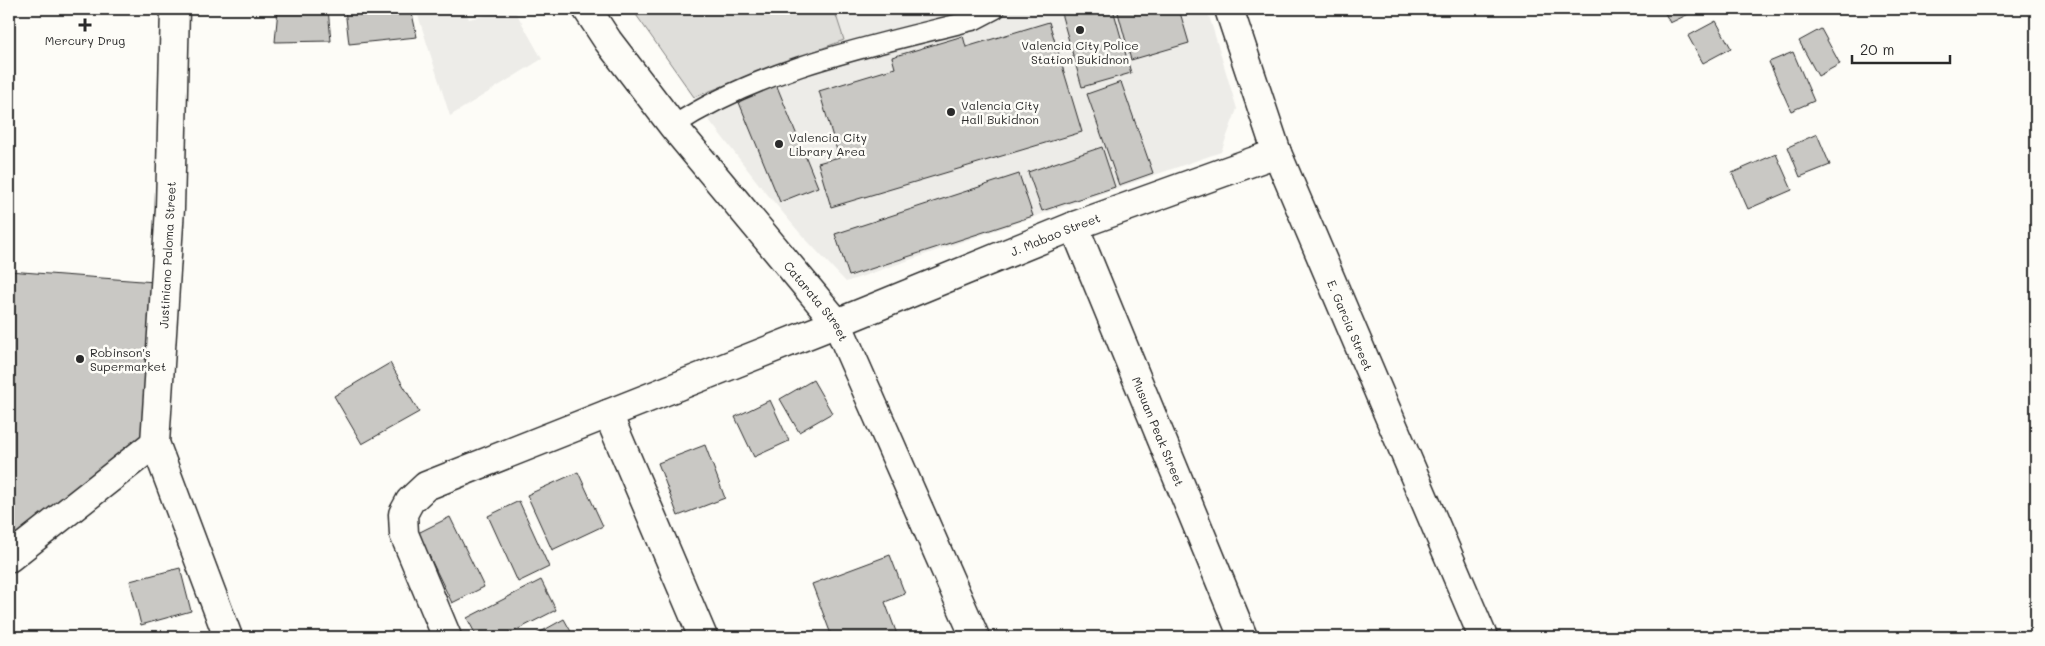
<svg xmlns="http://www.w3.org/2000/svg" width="2045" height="646" font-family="Mali,sans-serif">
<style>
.built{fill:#edece8}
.green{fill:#dfdeda;stroke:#858482}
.building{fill:#c9c8c4;stroke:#2b2b2b}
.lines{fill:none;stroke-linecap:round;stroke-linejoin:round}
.service-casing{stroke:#2b2b2b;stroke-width:22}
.minor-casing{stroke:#2b2b2b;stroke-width:31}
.tertiary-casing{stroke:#2b2b2b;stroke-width:31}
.service{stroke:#fdfcf7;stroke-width:19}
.minor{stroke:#fdfcf7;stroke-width:28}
.tertiary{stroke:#fdfcf7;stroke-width:28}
.poi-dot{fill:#2b2b2b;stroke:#fdfcf7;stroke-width:2}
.labels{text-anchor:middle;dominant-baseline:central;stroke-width:5;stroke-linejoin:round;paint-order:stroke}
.poi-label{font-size:12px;fill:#2b2b2b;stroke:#fdfcf7;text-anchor:start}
.street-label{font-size:12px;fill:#2b2b2b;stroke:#fdfcf7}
</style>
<rect width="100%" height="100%" fill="#fdfcf7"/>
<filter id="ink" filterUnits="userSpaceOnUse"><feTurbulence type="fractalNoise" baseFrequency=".02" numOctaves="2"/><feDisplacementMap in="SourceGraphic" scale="10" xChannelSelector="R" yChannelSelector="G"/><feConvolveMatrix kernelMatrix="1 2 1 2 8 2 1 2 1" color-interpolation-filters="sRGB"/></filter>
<g filter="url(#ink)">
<path class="built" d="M 416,9 L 465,9 L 469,19 L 514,9 L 542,59 L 450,116 Z
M 632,9 L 1207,9 L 1237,109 L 1221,152 L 846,282 L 799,232 L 758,183 L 709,120 Z"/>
<path class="green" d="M 632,9 L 834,9 L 844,40 L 694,97 Z"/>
<path class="building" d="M 278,9 L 328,9 L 331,41 L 275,42 Z
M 345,9 L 411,9 L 417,37 L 349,44 Z
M 1075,9 L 1113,9 L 1131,73 L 1082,87 L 1061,13 Z
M 1117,9 L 1179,9 L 1189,43 L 1131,60 Z
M 1663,9 L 1699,9 L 1670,23 Z
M 1716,21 L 1731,48 L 1703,63 L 1688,36 Z
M 1049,22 L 1082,132 L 831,207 L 818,163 L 839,157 L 819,91 L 895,68 L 892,57 L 963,36 L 966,47 Z
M 1821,29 L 1840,64 L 1818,76 L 1799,41 Z
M 1793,52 L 1814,101 L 1791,111 L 1769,62 Z
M 1121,82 L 1153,173 L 1119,185 L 1087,94 Z
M 776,84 L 818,187 L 780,202 L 738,100 Z
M 1817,134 L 1830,165 L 1800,177 L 1788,147 Z
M 1102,147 L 1115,187 L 1042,211 L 1028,172 Z
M 1776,154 L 1792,190 L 1748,209 L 1732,173 Z
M 1019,174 L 1033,216 L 849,276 L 835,234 Z
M 9,271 L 155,282 L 147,435 L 9,539 Z
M 390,363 L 419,412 L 362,444 L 334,396 Z
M 813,380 L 832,413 L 799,432 L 780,399 Z
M 770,400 L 789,441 L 754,457 L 735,417 Z
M 705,445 L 725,498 L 678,516 L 658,463 Z
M 578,472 L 603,526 L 552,550 L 527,495 Z
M 519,501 L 549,567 L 518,582 L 488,516 Z
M 450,517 L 484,587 L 452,603 L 418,533 Z
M 890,555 L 905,594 L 885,602 L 898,637 L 832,637 L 812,584 Z
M 180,568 L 191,611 L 141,625 L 130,581 Z
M 541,580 L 556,610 L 503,637 L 477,637 L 467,618 Z
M 564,619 L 574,637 L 538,637 L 537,634 Z
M 180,631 L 182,637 L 157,637 Z"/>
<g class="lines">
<defs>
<path id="service" d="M 673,126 C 763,67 871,46 974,20 L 995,9"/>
<g id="minor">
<path d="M 175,9 L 170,208 L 155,443 L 228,637"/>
<path id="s1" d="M 1229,9 L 1277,153 L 1483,637"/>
<path id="s2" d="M 1074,226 L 1243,637"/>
<path d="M 608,414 L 703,637"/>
<path d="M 9,558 L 155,443"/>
<path id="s3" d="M 447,637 L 404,534 L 403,514 L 410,501 L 426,486 L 837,323 L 1074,226 L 1277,153"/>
</g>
<g id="tertiary">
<path id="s4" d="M 587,9 L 608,41 L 673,126 L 837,323 L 975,637"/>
</g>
</defs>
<use href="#service" class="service-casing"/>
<use href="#minor" class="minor-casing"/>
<use href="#tertiary" class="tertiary-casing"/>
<use href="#service" class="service"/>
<use href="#minor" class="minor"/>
<use href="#tertiary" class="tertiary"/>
</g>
</g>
<g class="poi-dot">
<path d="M82.5 17.5h5v5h5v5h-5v5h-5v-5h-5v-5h5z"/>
<circle cx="1080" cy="30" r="5"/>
<circle cx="951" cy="112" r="5"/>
<circle cx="779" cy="144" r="5"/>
<circle cx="80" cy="359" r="5"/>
</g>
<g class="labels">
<g class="poi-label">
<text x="85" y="40" text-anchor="middle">Mercury Drug</text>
<text x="1080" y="45" text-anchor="middle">Valencia City Police<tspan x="1080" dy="14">Station Bukidnon</tspan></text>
<text x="961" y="105">Valencia City<tspan x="961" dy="14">Hall Bukidnon</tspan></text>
<text x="789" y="137">Valencia City<tspan x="789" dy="14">Library Area</tspan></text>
<text x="90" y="352">Robinson's<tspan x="90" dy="14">Supermarket</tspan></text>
</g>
<g class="street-label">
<text stroke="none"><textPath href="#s3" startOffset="846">J. Mabao Street</textPath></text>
<text transform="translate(167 255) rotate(-87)">Justiniano Paloma Street</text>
<text stroke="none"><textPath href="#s4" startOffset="372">Catarata Street</textPath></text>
<text stroke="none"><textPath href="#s1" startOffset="339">E. Garcia Street</textPath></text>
<text stroke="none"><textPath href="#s2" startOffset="222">Musuan Peak Street</textPath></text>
</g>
</g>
<rect width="2045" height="646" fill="none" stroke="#fdfcf7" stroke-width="30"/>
<rect x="15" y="15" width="2015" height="616" fill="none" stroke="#2b2b2b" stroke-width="2" filter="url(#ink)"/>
<path d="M1852 55v8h98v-8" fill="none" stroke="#2b2b2b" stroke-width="2.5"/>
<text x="1860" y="55" font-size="15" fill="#2b2b2b" stroke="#fdfcf7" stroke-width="4" paint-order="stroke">20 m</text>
</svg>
